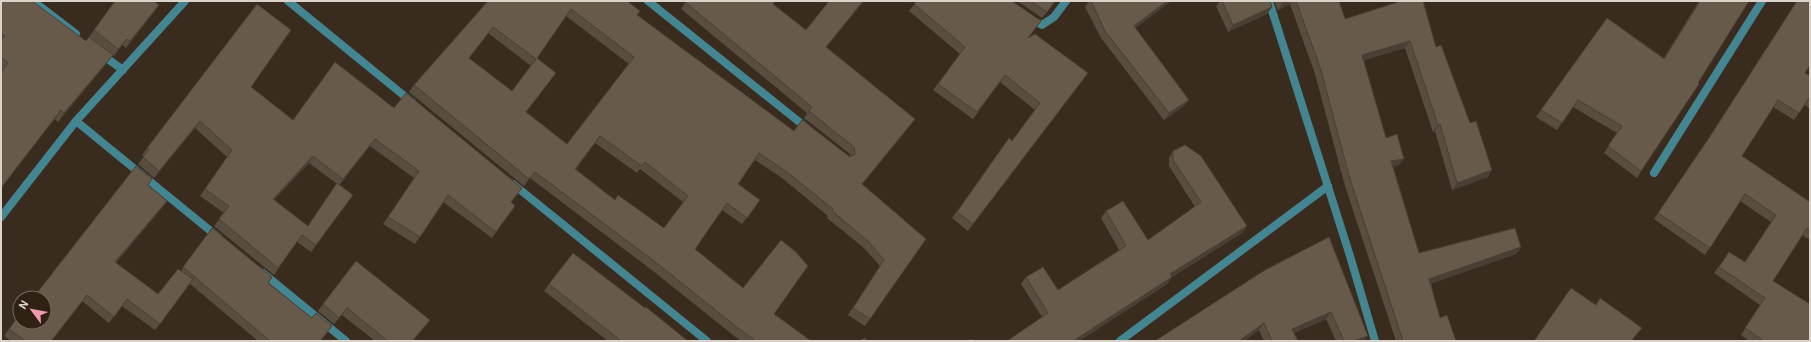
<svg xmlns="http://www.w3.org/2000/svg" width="1811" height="342" font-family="Roboto,sans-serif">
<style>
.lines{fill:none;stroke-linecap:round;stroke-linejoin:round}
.minor{stroke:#448592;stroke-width:8}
.wall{fill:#594d40;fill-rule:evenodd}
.shaded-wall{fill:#493f34}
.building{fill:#685a4a;stroke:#493f34;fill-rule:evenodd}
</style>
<rect width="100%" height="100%" fill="#392c1e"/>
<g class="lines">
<path class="minor" d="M 33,1 L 76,34
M 288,1 L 413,103
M 648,1 L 808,129
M 1269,1 L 1350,256 L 1375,341
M 1030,19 L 1042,25 L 1054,17 L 1066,1
M 101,54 L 123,70
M 76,121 L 218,237
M 1654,173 L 1762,1
M 513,184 L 707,341
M 1,217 L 76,121 L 185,1
M 263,273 L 346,341
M 1120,341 L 1328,186"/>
</g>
<path class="wall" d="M 1,1 L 86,41 L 113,55 L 106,64 L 58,122 L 1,72 Z
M 115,1 L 154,12 L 126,48 L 122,45 L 114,56 L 89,37 Z
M 488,1 L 640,11 L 637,15 L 794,131 L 850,156 L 850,154 L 804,118 L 807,113 L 681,9 L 686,1 L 773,4 L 806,30 L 864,1 L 826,47 L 915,119 L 910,126 L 862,184 L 926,239 L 865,326 L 848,315 L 880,266 L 864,248 L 827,218 L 828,216 L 782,178 L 755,160 L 738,184 L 760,200 L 742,224 L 722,210 L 695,249 L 774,314 L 811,341 L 741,341 L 733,335 L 653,271 L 530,178 L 524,186 L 409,92 L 414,85 ZM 566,16 L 629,64 L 567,144 L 526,112 L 551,79 L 537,58 ZM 488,33 L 531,66 L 512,91 L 469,58 ZM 595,143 L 637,173 L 640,169 L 683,202 L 664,228 L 615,200 L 576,169 Z
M 917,1 L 1036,28 L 1029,37 L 1088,73 L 968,231 L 952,218 L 1009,138 L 1012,141 L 1035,110 L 1000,82 L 973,119 L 933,90 L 960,54 L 909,11 Z
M 1017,1 L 1056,1 L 1042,18 Z
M 1089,1 L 1171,1 L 1135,28 L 1189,100 L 1184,106 L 1164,120 L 1101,38 L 1085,7 Z
M 1220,1 L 1270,1 L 1272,7 L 1267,14 L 1228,32 L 1216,6 Z
M 1274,1 L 1339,1 L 1345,19 L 1436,47 L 1488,177 L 1452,190 L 1435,131 L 1433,132 L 1405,48 L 1364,60 L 1386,138 L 1399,165 L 1393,166 L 1419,253 L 1521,247 L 1516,254 L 1431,283 L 1440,318 L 1456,341 L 1396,341 L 1345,186 L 1315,74 L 1290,4 L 1278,10 Z
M 1699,1 L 1749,1 L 1698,83 L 1699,84 L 1637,178 L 1604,153 L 1617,133 L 1573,107 L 1557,130 L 1536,117 L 1607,18 L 1664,58 Z
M 1797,1 L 1810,1 L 1805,73 L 1810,76 L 1810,109 L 1805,105 L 1794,120 L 1773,107 L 1742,156 L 1810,202 L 1810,240 L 1802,235 L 1773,281 L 1810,341 L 1749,341 L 1741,335 L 1760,305 L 1714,273 L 1729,252 L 1745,262 L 1771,222 L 1740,201 L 1705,255 L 1654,219 L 1706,142 Z
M 251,87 L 293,120 L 394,108 L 518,194 L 511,202 L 515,206 L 492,238 L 443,202 L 415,244 L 383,224 L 414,178 L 370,146 L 339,185 L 353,195 L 311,252 L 297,242 L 274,275 L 214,226 L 224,213 L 200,196 L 227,157 L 195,128 L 154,178 L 138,164 L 144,156 L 142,155 L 147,148 ZM 309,163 L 337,184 L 308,226 L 274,200 Z
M 1173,151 L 1247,226 L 1242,233 L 1172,277 L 1167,284 L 1079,341 L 1042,317 L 1021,284 L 1026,277 L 1058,290 L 1119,250 L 1101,218 L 1106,211 L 1148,240 L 1195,207 L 1169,166 L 1169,158 Z
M 152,179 L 148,185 L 162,208 L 116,263 L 158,294 L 181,271 L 212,228 L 268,283 L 312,318 L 332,326 L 321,341 L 258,341 L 190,284 L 155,330 L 122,306 L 109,323 L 82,301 L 52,341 L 11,341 L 4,336 L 9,329 Z
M 1329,237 L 1364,341 L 1336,341 L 1326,319 L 1294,333 L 1298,341 L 1264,341 L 1259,330 L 1244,341 Z
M 549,284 L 688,341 L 608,341 L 544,291 Z
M 323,304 L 430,320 L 413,341 L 375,341 L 342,315 L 334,324 L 318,311 Z"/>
<path class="shaded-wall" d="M 863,1 L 864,1 L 821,54 L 826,47 Z
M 1055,1 L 1056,1 L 1042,18 L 1047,12 Z
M 1167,1 L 1171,1 L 1129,33 L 1134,26 Z
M 1287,1 L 1292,1 L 1290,4 L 1278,10 L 1282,3 Z
M 159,5 L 154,12 L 126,48 L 130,41 Z
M 1272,7 L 1267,14 L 1228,32 L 1233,25 Z
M 127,39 L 122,45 L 114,56 L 118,49 Z
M 1410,41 L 1405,48 L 1358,62 L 1362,55 Z
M 113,55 L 106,64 L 58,122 L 64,113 Z
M 1088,73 L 1083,80 L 968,231 L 973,224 Z
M 1189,100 L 1184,106 L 1164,120 L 1169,113 Z
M 61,110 L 55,119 L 1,188 Z
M 915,119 L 910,126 L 857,190 L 862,184 Z
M 200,121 L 195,128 L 154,178 L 159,171 Z
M 1440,124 L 1435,131 L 1433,132 L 1438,125 Z
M 375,139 L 370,146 L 339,186 L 343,179 Z
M 313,156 L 309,163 L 268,206 L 273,199 Z
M 1404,159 L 1399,165 L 1387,167 L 1391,161 Z
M 1492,170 L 1488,177 L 1452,190 L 1457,183 Z
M 167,201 L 162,208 L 111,269 L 115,262 Z
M 1247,226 L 1242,233 L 1165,281 L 1170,274 Z
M 1521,247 L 1516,254 L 1425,286 L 1429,279 Z
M 1172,277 L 1167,284 L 1079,341 L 1073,341 Z
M 1331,312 L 1326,319 L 1287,336 L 1292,329 Z
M 430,320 L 413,341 L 412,341 Z
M 1264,323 L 1259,330 L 1244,341 L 1239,341 Z
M 1368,336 L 1364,341 L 1353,341 Z"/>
<path class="building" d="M 1,1 L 32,1 L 86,41 L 89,37 L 113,55 L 64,113 L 61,110 L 1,188 L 1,72 L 8,63 L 1,57 L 1,41 L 5,36 L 1,33 Z
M 115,1 L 154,1 L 159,5 L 130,41 L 127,39 L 118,49 L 94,30 Z
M 488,1 L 627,1 L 640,11 L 637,15 L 794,131 L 802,120 L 850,157 L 855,154 L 854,147 L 809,111 L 812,107 L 685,2 L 686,1 L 775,1 L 773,4 L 806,30 L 829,1 L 863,1 L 826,47 L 915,119 L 862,184 L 926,239 L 870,319 L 853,308 L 884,260 L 869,242 L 832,211 L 833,209 L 787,172 L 759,153 L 738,184 L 760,200 L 747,218 L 727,203 L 695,249 L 743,288 L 781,240 L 796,252 L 808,266 L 774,314 L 811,341 L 756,341 L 738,328 L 658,264 L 535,172 L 529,179 L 414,85 ZM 571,9 L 634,57 L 567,144 L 526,112 L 556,73 L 537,58 ZM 493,27 L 536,59 L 512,91 L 469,58 ZM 600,136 L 642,166 L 645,162 L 688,196 L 664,228 L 618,195 L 615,200 L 575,169 Z
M 917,1 L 1012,1 L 1041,21 L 1028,38 L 1035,34 L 1088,73 L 973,224 L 957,212 L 1009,138 L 1012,141 L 1040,103 L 1005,75 L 977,112 L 938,84 L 965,47 L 914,4 Z
M 1031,1 L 1055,1 L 1047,12 Z
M 1091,1 L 1167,1 L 1134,26 L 1189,100 L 1169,113 L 1105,31 Z
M 1222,1 L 1270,1 L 1272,7 L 1233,25 Z
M 1296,1 L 1339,1 L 1345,19 L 1401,1 L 1423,1 L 1436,47 L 1441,45 L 1470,123 L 1476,121 L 1492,170 L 1457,183 L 1440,124 L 1438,125 L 1410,41 L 1362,55 L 1386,138 L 1397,134 L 1404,159 L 1391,161 L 1419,253 L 1515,228 L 1521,247 L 1429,279 L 1440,318 L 1447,315 L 1456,341 L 1403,341 L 1350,179 L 1320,67 Z
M 1700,1 L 1749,1 L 1698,83 L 1699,84 L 1641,171 L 1608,146 L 1622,126 L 1578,100 L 1562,123 L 1541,110 L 1607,18 L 1664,59 Z
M 1797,1 L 1810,1 L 1810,65 L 1805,73 L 1810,76 L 1810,99 L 1809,98 L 1799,113 L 1778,100 L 1742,156 L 1810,202 L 1810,230 L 1807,228 L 1773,281 L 1810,304 L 1810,341 L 1764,341 L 1745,328 L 1765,298 L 1719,267 L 1729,252 L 1745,262 L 1776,215 L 1745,194 L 1710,248 L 1658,213 L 1711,135 Z
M 257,4 L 291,30 L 251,87 L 293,120 L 335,62 L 394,108 L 406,93 L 522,188 L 511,202 L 515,206 L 496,232 L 448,195 L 420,237 L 388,217 L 419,171 L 375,139 L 343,179 L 313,156 L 273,199 L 308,226 L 337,183 L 353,195 L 316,245 L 302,235 L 278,268 L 219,219 L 229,206 L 205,189 L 232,150 L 200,121 L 159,171 L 143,157 L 149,149 L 147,148 Z
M 1185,145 L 1201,156 L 1247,226 L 1170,274 L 1172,277 L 1073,341 L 1007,341 L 1048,313 L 1026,277 L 1043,267 L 1058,290 L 1126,246 L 1106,211 L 1123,201 L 1148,240 L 1201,202 L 1173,160 L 1173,151 Z
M 136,166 L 152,179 L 148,185 L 167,201 L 115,262 L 158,294 L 178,269 L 193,279 L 160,324 L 127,299 L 114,317 L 87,295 L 51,341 L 26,341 L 9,329 L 20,314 L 20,322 L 44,322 L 44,298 L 33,298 Z
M 212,228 L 272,277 L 268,283 L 312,318 L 316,313 L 332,326 L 320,341 L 270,341 L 183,267 Z
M 1329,237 L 1368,336 L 1353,341 L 1344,341 L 1331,312 L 1292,329 L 1298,341 L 1272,341 L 1264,323 L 1239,341 L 1155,341 L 1265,270 Z
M 573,253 L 645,308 L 646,307 L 688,341 L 619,341 L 620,340 L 549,284 Z
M 356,261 L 430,320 L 412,341 L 388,341 L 347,308 L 339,318 L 323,304 Z
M 1571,288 L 1596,305 L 1600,298 L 1642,328 L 1631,341 L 1534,341 Z
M 865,338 L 867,341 L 859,341 Z
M 972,339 L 973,341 L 967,341 Z"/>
<rect width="1811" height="342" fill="none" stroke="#dbd2ca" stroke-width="4"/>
<g transform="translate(32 310) rotate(302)"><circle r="19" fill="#2f2215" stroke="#74685d"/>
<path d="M0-3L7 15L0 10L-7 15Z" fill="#f19ab2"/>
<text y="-6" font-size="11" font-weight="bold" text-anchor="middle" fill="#dbd2ca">N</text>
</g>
</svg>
